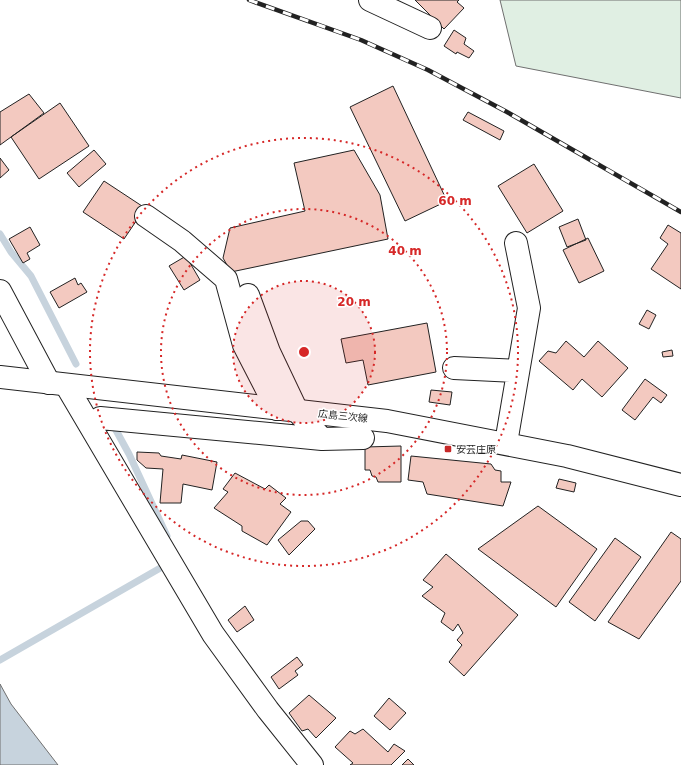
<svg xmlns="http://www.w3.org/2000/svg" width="681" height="765" font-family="'DejaVu Sans','Noto Sans JP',sans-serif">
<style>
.green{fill:#e0efe3;stroke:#6f6f6f}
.water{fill:#c7d3dd;stroke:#6f6f6f}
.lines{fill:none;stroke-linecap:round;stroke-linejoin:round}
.stream{stroke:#c7d3dd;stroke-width:7}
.building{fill:#f3c9c0;stroke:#222}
.minor-casing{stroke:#222;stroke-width:24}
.major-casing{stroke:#222;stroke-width:24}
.minor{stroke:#fff;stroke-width:22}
.major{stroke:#fff;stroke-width:22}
.rail-casing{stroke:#222;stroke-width:4.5}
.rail{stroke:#fff;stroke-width:3;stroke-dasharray:9;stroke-linecap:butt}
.ring{fill:none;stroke:#d62828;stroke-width:2;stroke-dasharray:2 4}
.poi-dot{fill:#c62828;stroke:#fff;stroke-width:1.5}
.labels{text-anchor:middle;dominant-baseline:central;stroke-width:3;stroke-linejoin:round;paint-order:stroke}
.street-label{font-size:10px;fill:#222;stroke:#fff}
.poi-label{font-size:10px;fill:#222;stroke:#fff;text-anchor:start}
.centre{fill:#d62828;stroke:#fff;stroke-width:2}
.ring-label{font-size:12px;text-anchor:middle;font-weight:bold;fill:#d62828;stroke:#fff;stroke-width:3;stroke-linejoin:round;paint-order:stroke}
</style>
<rect width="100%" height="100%" fill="#fff"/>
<path class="green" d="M 500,0 L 681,0 L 681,98 L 516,66 Z"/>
<path class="water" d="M 0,684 L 11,704 L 58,765 L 0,765 Z"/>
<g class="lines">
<path class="stream" d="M 0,234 L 11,252 L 31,276 L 76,364
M 112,423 L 129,454 L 167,536
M 0,660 L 169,563"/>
</g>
<path class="building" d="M 415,0 L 459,0 L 457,2 L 464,8 L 444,29 Z
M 454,30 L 466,38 L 464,44 L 474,51 L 469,58 L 457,52 L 456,54 L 444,46 Z
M 393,86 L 447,201 L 405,221 L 350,107 Z
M 29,94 L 44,113 L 0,145 L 0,112 Z
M 60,103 L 89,146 L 39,179 L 11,137 Z
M 468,112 L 504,131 L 500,140 L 463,120 Z
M 94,150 L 106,164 L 79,187 L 67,173 Z
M 354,150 L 380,195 L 388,239 L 231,272 L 223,258 L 230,228 L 305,211 L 294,163 Z
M 0,158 L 9,170 L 0,178 Z
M 534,164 L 563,211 L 527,233 L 498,186 Z
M 104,181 L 145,208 L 124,239 L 83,212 Z
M 578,219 L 586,240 L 567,247 L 559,227 Z
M 668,225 L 681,233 L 681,289 L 651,269 L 668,244 L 660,238 Z
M 30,227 L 40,245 L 27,253 L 30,259 L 23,263 L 9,239 Z
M 588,238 L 604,271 L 579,283 L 563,250 Z
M 186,256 L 200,280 L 184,290 L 169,266 Z
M 75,278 L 78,285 L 81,283 L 87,292 L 59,308 L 50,292 Z
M 647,310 L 656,315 L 649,329 L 639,324 Z
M 427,323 L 436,372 L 368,385 L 363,360 L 346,363 L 341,339 Z
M 566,341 L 584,357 L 598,341 L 628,368 L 602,397 L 582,379 L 573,390 L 539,361 L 548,351 L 556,353 Z
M 672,350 L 673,356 L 663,357 L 662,352 Z
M 645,379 L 667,395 L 661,403 L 653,397 L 635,420 L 622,410 Z
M 431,390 L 452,392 L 450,405 L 429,402 Z
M 401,446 L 401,482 L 378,482 L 376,477 L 372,476 L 370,470 L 365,470 L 365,447 Z
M 137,452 L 159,453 L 161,456 L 181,459 L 182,455 L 217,462 L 212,490 L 183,484 L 181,503 L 160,503 L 163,469 L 146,468 L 137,460 Z
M 411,456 L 491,464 L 495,470 L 501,471 L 501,482 L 511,482 L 503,506 L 427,494 L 423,482 L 408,480 Z
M 235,473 L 265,489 L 269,485 L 286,498 L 280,504 L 291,512 L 267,545 L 242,531 L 242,526 L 214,508 L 228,492 L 223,489 Z
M 559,479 L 576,483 L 574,492 L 556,488 Z
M 538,506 L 597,549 L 556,607 L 478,549 Z
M 301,521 L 308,521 L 315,529 L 289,555 L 278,540 Z
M 671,532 L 681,539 L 681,581 L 639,639 L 608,622 Z
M 615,538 L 641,557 L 595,621 L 569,602 Z
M 446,554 L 518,615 L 464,676 L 449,662 L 462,645 L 457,640 L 463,633 L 458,624 L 453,631 L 441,622 L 445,613 L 422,596 L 433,587 L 423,580 Z
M 245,606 L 254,620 L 237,632 L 228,620 Z
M 297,657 L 303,665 L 295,671 L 298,675 L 279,689 L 271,677 Z
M 309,695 L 336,718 L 316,738 L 308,729 L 302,731 L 289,713 Z
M 389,698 L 406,713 L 390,730 L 374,716 Z
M 363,729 L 388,752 L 394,744 L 405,751 L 391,765 L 350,765 L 353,763 L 335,747 L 350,731 L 355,734 Z
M 408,759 L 414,765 L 402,765 Z"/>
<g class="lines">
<defs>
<path id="minor" d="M 370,0 L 430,28
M 146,216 L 182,241 L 226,279 L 244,345 L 277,409
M 0,291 L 49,383
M 248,295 L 269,352 L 297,411 L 322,439 L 363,438
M 454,368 L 518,371
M 66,385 L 213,634 L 268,710 L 312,765
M 100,418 L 322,439
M 506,443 L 529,308 L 516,243"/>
<path id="major" d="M 0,377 L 387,421 L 567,456 L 681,485"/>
</defs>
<use href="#minor" class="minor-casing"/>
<use href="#major" class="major-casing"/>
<use href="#minor" class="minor"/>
<use href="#major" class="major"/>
<defs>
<path id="rail" d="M 249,0 L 361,40 L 428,70 L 507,112 L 681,212"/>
</defs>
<use href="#rail" class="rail-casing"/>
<use href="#rail" class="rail"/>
</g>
<circle cx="304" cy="352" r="71" fill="#d62828" fill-opacity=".12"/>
<g class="ring">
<circle cx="304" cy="352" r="71"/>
<circle cx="304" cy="352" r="143"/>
<circle cx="304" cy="352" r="214"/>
</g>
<rect class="poi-dot" x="444" y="445" width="8" height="8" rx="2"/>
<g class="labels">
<g class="street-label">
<text transform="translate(343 416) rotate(6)">広島三次線</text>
</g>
<g class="poi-label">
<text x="456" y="449">安芸庄原</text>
</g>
</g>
<circle cx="304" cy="352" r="6" class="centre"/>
<g class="ring-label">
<text x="455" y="205">60 m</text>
<text x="405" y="255">40 m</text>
<text x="354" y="306">20 m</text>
</g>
</svg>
